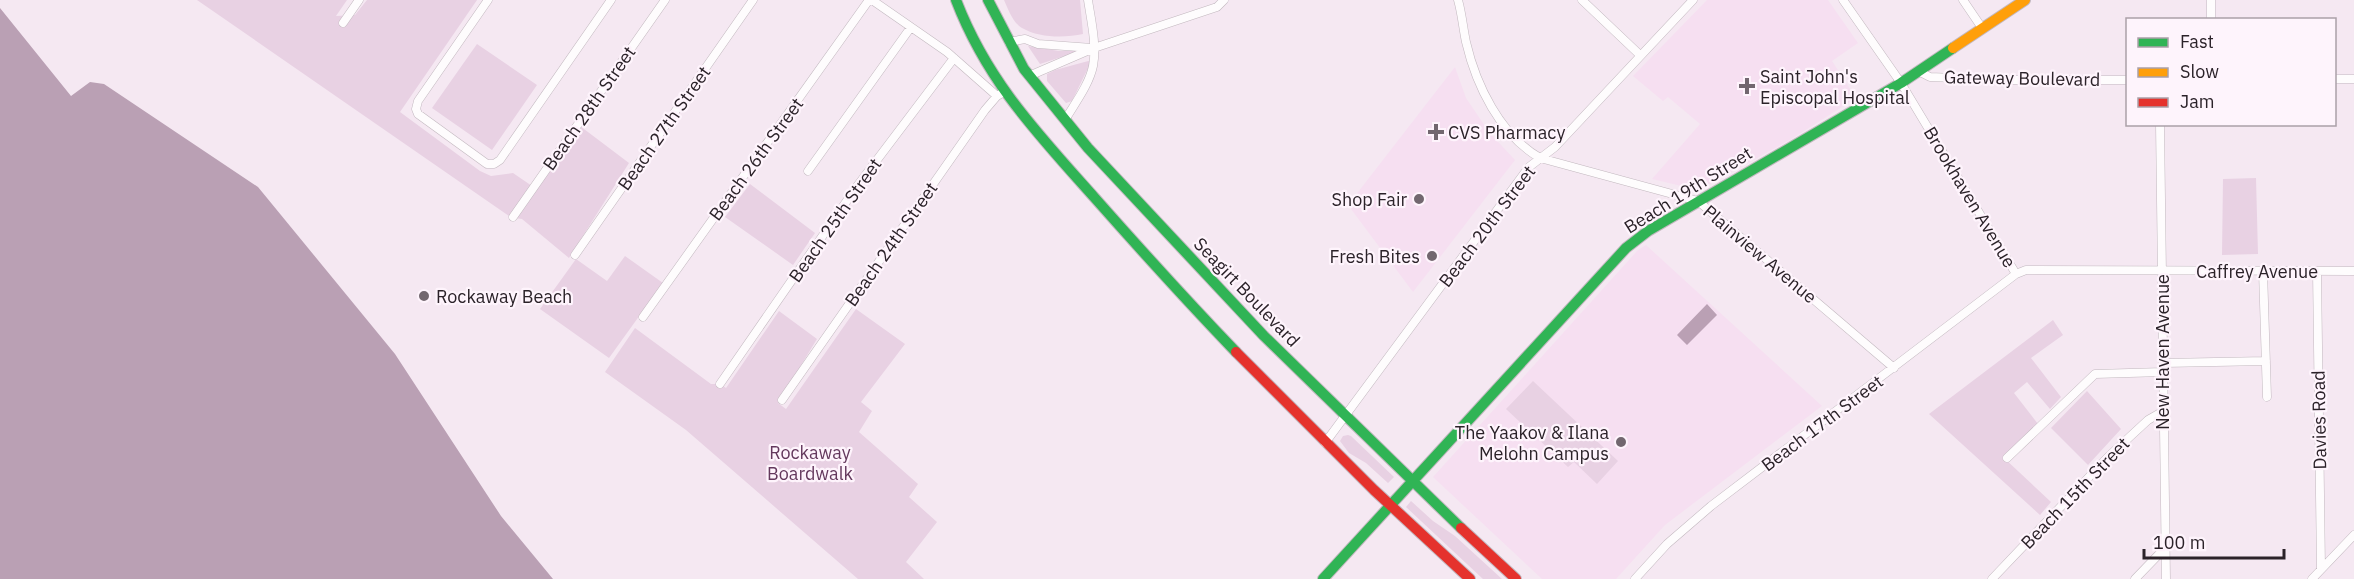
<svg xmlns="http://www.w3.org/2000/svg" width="2354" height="579" font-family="'IBM Plex Sans',sans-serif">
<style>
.built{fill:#f6dff1}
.green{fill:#e8d1e3}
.water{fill:#baa0b4}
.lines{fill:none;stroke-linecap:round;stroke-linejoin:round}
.street-casing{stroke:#c2b8bf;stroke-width:9}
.fast-casing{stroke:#c2b8bf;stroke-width:12}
.slow-casing{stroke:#c2b8bf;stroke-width:12}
.jam-casing{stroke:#c2b8bf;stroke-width:12}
.street{stroke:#fefcfd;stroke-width:8}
.fast{stroke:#30b455;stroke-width:10}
.slow{stroke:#ff9f0a;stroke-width:10}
.jam{stroke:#e5322d;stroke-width:10}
.poi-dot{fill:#72676f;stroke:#fef4fc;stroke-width:2}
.labels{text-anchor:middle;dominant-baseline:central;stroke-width:4.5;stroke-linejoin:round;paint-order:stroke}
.poi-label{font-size:18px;fill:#2b2229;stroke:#fef4fc;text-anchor:start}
.street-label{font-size:18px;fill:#2b2229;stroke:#fef4fc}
.park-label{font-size:18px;fill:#64385d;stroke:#fef4fc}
</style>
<rect width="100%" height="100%" fill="#f5e8f2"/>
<path class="built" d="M 1707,0 L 1828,0 L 1858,43 L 1832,61 L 1856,98 L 1790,140 L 1698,190 L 1652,179 L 1700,124 L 1668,97 L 1663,101 L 1633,76 Z
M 1455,67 L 1466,98 L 1489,132 L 1515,160 L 1413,292 L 1348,205 Z
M 1646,245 L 1822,406 L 1665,525 L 1616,579 L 1542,579 L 1433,477 L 1638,250 Z"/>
<path class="green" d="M 197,0 L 347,0 L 336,16 L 355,15 L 367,0 L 477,0 L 400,112 L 480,171 L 491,176 L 513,173 L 532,186 L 509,216 Z
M 1004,0 L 1080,0 L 1083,34 C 1065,38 1039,38 1022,28 C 1013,23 1008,9 1004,0 Z
M 477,44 L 537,85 L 492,150 L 432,108 Z
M 1028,46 L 1059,51 L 1080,51 L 1040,64 Z
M 1092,60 L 1072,101 L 1066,103 L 1047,81 L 1047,74 L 1055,70 Z
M 580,126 L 629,163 L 569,258 L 522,219 L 515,218 Z
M 2256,178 L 2258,254 L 2222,255 L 2223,179 Z
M 750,184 L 815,233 L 793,265 L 725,217 Z
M 625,256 L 663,283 L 609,358 L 540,309 L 576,259 L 607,281 Z
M 856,309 L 905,344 L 861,402 L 872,411 L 859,432 L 918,484 L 909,497 L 937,522 L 906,562 L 924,579 L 858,579 L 686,430 L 605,372 L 635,328 L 711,384 L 720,384 L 726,388 L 779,311 L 817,339 L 778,403 L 786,409 Z
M 2053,320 L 2063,335 L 2031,358 L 2061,397 L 2050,409 L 2027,382 L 2014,393 L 2038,424 L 2004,458 L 2051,502 L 2040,515 L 1929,414 Z
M 1533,381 L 1618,461 L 1597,484 L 1574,462 L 1568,467 L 1506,409 Z
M 2087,391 L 2121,429 L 2088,465 L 2051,428 Z
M 1348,435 L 1351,436 L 1394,477 L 1388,483 L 1366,463 L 1349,453 L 1340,441 L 1343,436 Z
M 1411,501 L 1433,521 L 1455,536 L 1502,579 L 1483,579 L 1406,507 Z"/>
<path class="water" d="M 0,8 L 71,96 L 90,82 L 104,84 L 258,187 L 395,354 L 501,516 L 553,579 L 0,579 Z
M 1707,304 L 1717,315 L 1687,345 L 1677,335 Z"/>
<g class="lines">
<defs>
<path id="street" d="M 488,0 L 418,101 L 416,109 L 418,114 L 487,164 L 494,164 L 500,160 L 611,0
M 872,0 L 947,52 L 997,96
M 1458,0 C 1462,14 1463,28 1466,42 C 1476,85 1500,135 1540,158 L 1698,201 L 1894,368
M 1582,0 L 1640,55
M 1843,0 L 1901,83 L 2016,274
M 1963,0 L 1982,28
M 2211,0 L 2211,20
M 343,23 L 359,0
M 1009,42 L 1025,39 L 1038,44 L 1092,48
M 1918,71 L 1930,77 L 2005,80 L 2128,80
M 1029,76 L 1094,48 L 1217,7 L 1224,0
M 2334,79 L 2354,79
M 1065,120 C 1075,103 1089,85 1093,66 C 1097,45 1091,20 1088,0
M 2160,124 L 2166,579
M 808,171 L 911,27
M 513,217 L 665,0
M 575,255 L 753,0
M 2263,271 L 2267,397
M 2317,271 L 2321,569
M 643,317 L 869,0
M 2164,363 L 2266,361
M 720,384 L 855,189 L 954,58
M 782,400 L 985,110 L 997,96 L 1004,92
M 1325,443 L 1529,167 L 1555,147 L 1693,0
M 2007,458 L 2095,374 L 2163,372
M 1635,579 L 1667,544 L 1711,506 L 2016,274 L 2026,270 L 2354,271
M 1992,579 L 2109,456 L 2148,420 L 2162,412
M 2135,579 L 2164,549
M 2312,579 L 2354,535"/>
<path id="fast" d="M 956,0 C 987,81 1037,133 1094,197 C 1140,249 1187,301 1236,352
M 988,0 L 1024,69 L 1088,148 L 1264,336 L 1461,528
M 1323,579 L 1626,248 L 1648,231 L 1901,83 L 1953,48"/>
<path id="slow" d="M 1953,48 L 2025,0"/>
<path id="jam" d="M 1236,352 L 1374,490 L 1470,579
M 1461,528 L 1516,579"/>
</defs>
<use href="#street" class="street-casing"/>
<use href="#fast" class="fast-casing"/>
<use href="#slow" class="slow-casing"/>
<use href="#jam" class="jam-casing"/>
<use href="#street" class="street"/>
<use href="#fast" class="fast"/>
<use href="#slow" class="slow"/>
<use href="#jam" class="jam"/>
</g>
<g class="poi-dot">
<path d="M1744 77h6v6h6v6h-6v6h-6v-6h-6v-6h6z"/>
<path d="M1433 123h6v6h6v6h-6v6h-6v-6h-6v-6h6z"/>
<circle cx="1419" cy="199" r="6"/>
<circle cx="1432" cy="256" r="6"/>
<circle cx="424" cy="296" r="6"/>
<circle cx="1621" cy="442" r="6"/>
</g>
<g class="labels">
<g class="poi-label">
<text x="1760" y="76">Saint John's<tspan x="1760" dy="21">Episcopal Hospital</tspan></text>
<text x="1448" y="132">CVS Pharmacy</text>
<text x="1407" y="199" text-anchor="end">Shop Fair</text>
<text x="1420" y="256" text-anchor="end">Fresh Bites</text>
<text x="436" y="296">Rockaway Beach</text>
<text x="1609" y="432" text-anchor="end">The Yaakov &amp; Ilana<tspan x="1609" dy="21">Melohn Campus</tspan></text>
</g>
<g class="street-label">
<text transform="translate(2022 78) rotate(1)">Gateway Boulevard</text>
<text transform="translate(589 108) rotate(-55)">Beach 28th Street</text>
<text transform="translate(664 128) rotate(-55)">Beach 27th Street</text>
<text transform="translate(756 159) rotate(-54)">Beach 26th Street</text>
<text transform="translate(1688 190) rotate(-32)">Beach 19th Street</text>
<text transform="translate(1970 197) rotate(59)">Brookhaven Avenue</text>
<text transform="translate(835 220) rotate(-55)">Beach 25th Street</text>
<text transform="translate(1487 226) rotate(-53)">Beach 20th Street</text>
<text transform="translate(891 244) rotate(-55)">Beach 24th Street</text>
<text transform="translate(1760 254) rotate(40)">Plainview Avenue</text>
<text x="2257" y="271">Caffrey Avenue</text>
<text transform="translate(1247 292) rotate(46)">Seagirt Boulevard</text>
<text transform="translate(2162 352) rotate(-90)">New Haven Avenue</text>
<text transform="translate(2319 420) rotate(-91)">Davies Road</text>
<text transform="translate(1822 423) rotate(-37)">Beach 17th Street</text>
<text transform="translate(2075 493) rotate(-46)">Beach 15th Street</text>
</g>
<g class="park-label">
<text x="810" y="452">Rockaway<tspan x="810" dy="21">Boardwalk</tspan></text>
</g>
</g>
<rect x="2126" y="18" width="210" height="108" fill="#fef4fc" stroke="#aaa0a8" stroke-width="1.5"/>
<rect x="2138" y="38" width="30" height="9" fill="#30b455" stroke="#aaa0a8" stroke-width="1.5"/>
<text x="2180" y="48" font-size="18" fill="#2b2229">Fast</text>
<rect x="2138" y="68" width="30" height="9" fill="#ff9f0a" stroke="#aaa0a8" stroke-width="1.5"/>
<text x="2180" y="78" font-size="18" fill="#2b2229">Slow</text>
<rect x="2138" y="98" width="30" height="9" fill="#e5322d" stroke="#aaa0a8" stroke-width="1.5"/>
<text x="2180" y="108" font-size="18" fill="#2b2229">Jam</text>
<path d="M2144 549v9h140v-9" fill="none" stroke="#2b2229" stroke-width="3"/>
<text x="2153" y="549" font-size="18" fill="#2b2229" stroke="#fef4fc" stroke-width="4.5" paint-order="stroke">100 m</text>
</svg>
